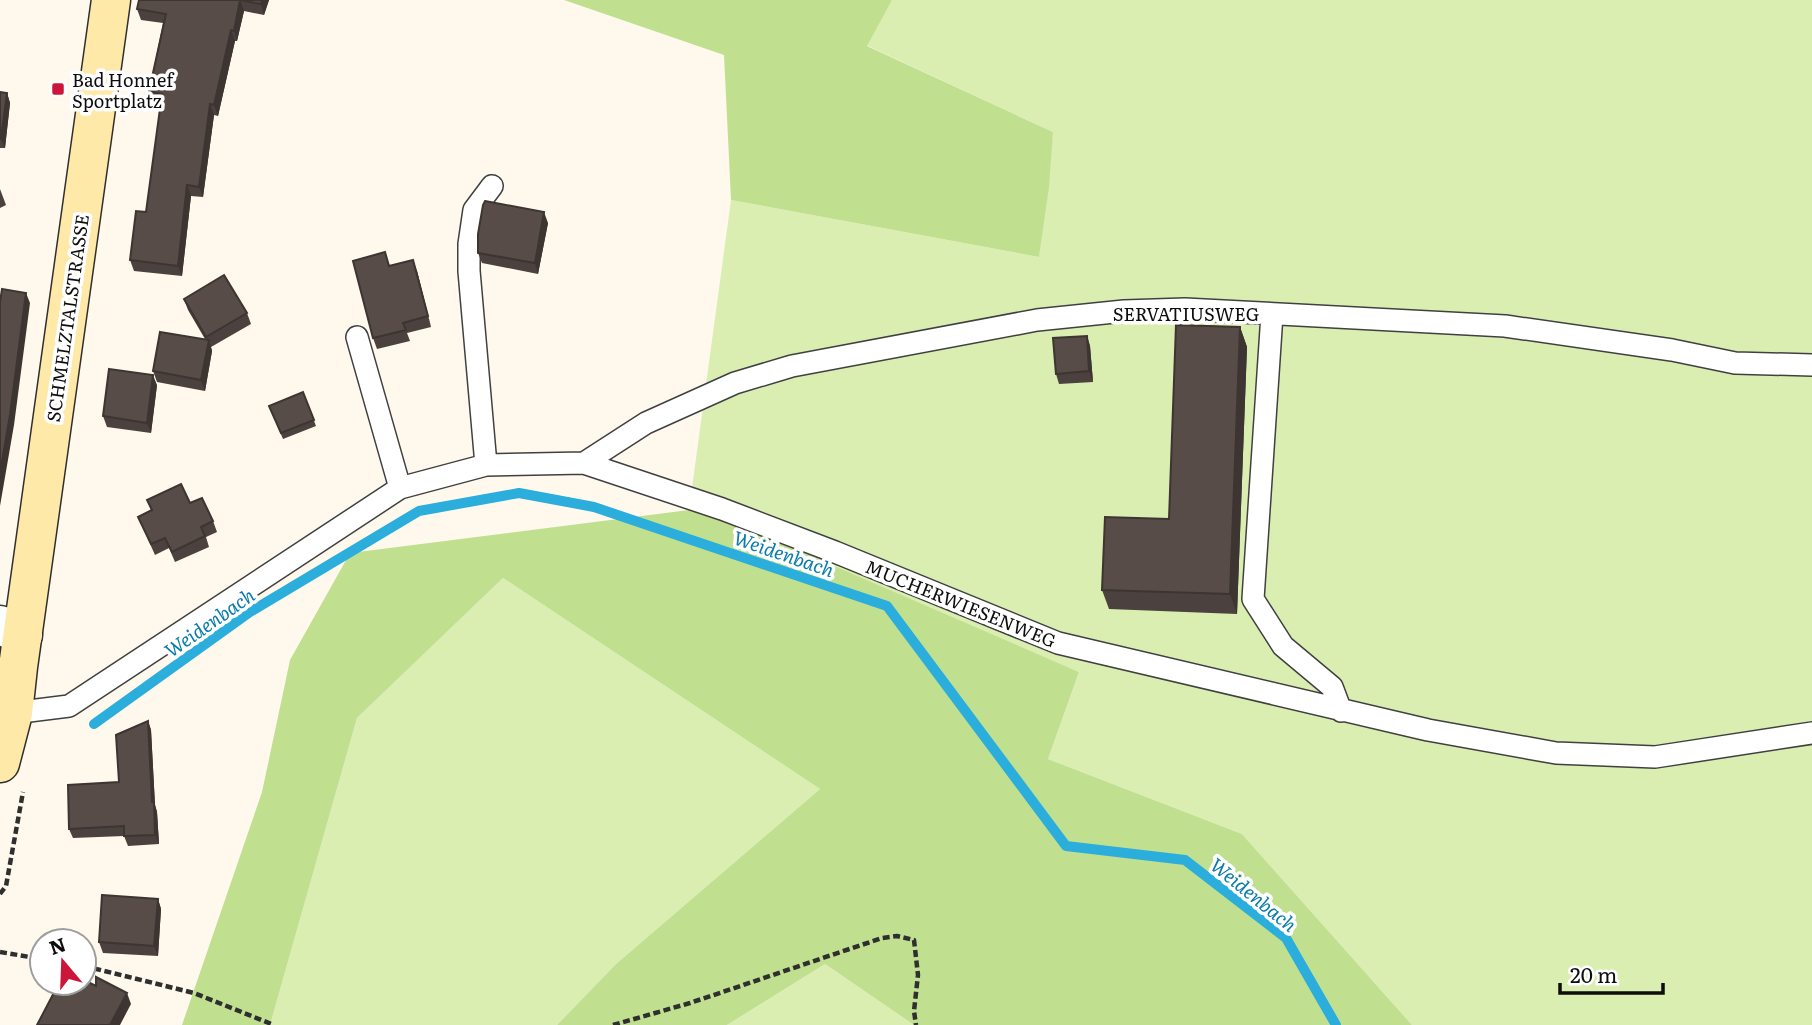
<svg xmlns="http://www.w3.org/2000/svg" width="1812" height="1025" font-family="Literata,serif">
<style>
.green{fill:#daeeb2}
.forest{fill:#c0e090}
.lines{fill:none;stroke-linecap:round;stroke-linejoin:round}
.stream{stroke:#2baedb;stroke-width:10}
.service-casing{stroke:#404040;stroke-width:24}
.minor-casing{stroke:#404040;stroke-width:41}
.secondary-casing{stroke:#2f2f2f;stroke-width:41}
.path{stroke:#2f2f2f;stroke-width:4.5;stroke-dasharray:7 3.5;stroke-linecap:butt}
.service{stroke:#fff;stroke-width:21}
.minor{stroke:#fff;stroke-width:38}
.secondary{stroke:#ffe9a8;stroke-width:38}
.wall{fill:#4b413e}
.shaded-wall{fill:#3d3532}
.building{fill:#574c48;stroke:#3d3532;stroke-width:2}
.poi-dot{fill:#cc1639;stroke:#fff;stroke-width:2.5}
.labels{text-anchor:middle;dominant-baseline:central;stroke-width:7;stroke-linejoin:round;paint-order:stroke}
.poi-label{font-size:18px;fill:#0d0d0d;stroke:#fff;text-anchor:start}
.street-label{font-size:18px;fill:#0d0d0d;stroke:#fff}
.water-label{font-size:19px;font-style:italic;fill:#097cac;stroke:#fff}
</style>
<rect width="100%" height="100%" fill="#fff9ed"/>
<path class="green" d="M 892,0 L 1812,0 L 1812,1025 L 1412,1025 L 1242,834 L 1048,759 L 1079,672 L 689,510 L 731,200 L 1039,257 L 1053,132 L 866,45 Z
M 503,578 L 820,789 L 616,964 L 557,1025 L 270,1025 L 357,718 Z
M 825,964 L 914,1025 L 727,1025 Z"/>
<path class="forest" d="M 564,0 L 892,0 L 867,46 L 1053,132 L 1049,187 L 1039,257 L 731,200 L 724,55 Z
M 689,510 L 788,546 L 1079,672 L 1048,759 L 1242,834 L 1412,1025 L 914,1025 L 825,964 L 727,1025 L 557,1025 L 616,964 L 820,789 L 503,578 L 357,718 L 270,1025 L 182,1025 L 262,792 L 290,660 L 350,553 Z"/>
<g class="lines">
<path class="stream" d="M 94,724 L 250,612 L 419,511 L 519,493 L 594,507 L 887,606 L 1066,846 L 1185,860 L 1286,938 L 1336,1025"/>
<defs>
<path id="service" d="M 1272,314 L 1253,599 L 1283,646 L 1332,687 L 1341,711
M 357,337 L 400,488
M 584,463 L 646,423 L 735,383 L 792,366 L 1037,320 L 1124,311 L 1185,309 L 1505,326 L 1672,350 L 1735,363 L 1812,365
M 486,465 L 469,271 L 469,244 L 474,210 L 492,186
M 13,713 L 69,706 L 400,488 L 486,465 L 584,463 L 722,509 L 835,552 L 1058,643 L 1428,730 L 1556,753 L 1655,757 L 1812,733"/>
<path id="minor" d="M 0,625 L 23,635"/>
<path id="secondary" d="M 0,763 L 13,713 L 18,667 L 111,0"/>
</defs>
<use href="#service" class="service-casing"/>
<use href="#minor" class="minor-casing"/>
<use href="#secondary" class="secondary-casing"/>
<path class="path" d="M 0,894 L 6,886 L 23,792
M 0,952 L 42,959
M 84,966 L 194,993 L 274,1025
M 613,1025 L 690,1003 L 882,938 L 897,936 L 914,940 L 918,975 L 914,1011 L 916,1025"/>
<use href="#service" class="service"/>
<use href="#minor" class="minor"/>
<use href="#secondary" class="secondary"/>
</g>
<path class="wall" d="M 139,0 L 269,0 L 264,15 L 244,11 L 237,41 L 235,41 L 218,116 L 214,115 L 203,197 L 191,196 L 182,276 L 134,271 L 130,260 L 146,212 L 161,104 L 153,102 L 149,91 L 163,23 L 141,20 L 137,9 Z
M 0,92 L 7,93 L 10,103 L 5,148 L 0,148 Z
M 0,189 L 6,205 L 0,208 Z
M 548,223 L 538,274 L 482,263 L 478,253 Z
M 390,266 L 417,271 L 431,327 L 407,333 L 410,341 L 377,349 L 373,338 Z
M 184,299 L 247,313 L 251,324 L 211,347 L 212,351 L 205,391 L 157,382 L 153,371 L 205,339 L 188,310 Z
M 1240,327 L 1247,347 L 1237,614 L 1109,609 L 1102,590 L 1169,519 Z
M 1087,336 L 1090,346 L 1093,382 L 1059,384 L 1056,374 Z
M 157,385 L 151,433 L 107,427 L 103,416 Z
M 303,392 L 316,426 L 283,439 L 269,406 Z
M 147,500 L 190,503 L 213,521 L 217,532 L 206,537 L 209,547 L 175,562 L 169,548 L 155,555 L 138,517 L 151,510 Z
M 148,721 L 151,730 L 155,805 L 157,812 L 159,844 L 128,846 L 124,836 L 73,838 L 69,829 L 119,782 Z
M 158,899 L 161,909 L 158,956 L 103,953 L 99,942 Z"/>
<path class="shaded-wall" d="M 240,0 L 244,11 L 237,41 L 234,31 Z
M 262,0 L 269,0 L 264,15 L 261,4 Z
M 231,30 L 235,41 L 218,116 L 214,105 Z
M 7,93 L 10,103 L 5,148 L 1,139 Z
M 210,104 L 214,115 L 203,197 L 199,187 Z
M 187,185 L 191,196 L 182,276 L 178,266 Z
M 544,212 L 548,223 L 538,274 L 535,263 Z
M 413,260 L 417,271 L 431,327 L 428,316 Z
M 26,293 L 30,303 L 14,425 L 0,506 L 0,473 Z
M 1240,327 L 1247,347 L 1237,614 L 1230,594 Z
M 1087,336 L 1090,346 L 1093,382 L 1089,371 Z
M 209,340 L 212,351 L 205,391 L 201,380 Z
M 153,375 L 157,385 L 151,433 L 147,423 Z
M 148,721 L 151,730 L 155,805 L 157,812 L 159,844 L 155,835 L 152,802 Z
M 158,899 L 161,909 L 158,956 L 154,946 Z
M 127,993 L 131,1004 L 120,1025 L 110,1025 Z"/>
<path class="building" d="M 139,0 L 262,0 L 261,4 L 240,0 L 234,31 L 231,30 L 214,105 L 210,104 L 199,187 L 187,185 L 178,266 L 130,260 L 136,211 L 146,212 L 162,94 L 149,91 L 166,14 L 137,9 Z
M 0,92 L 7,93 L 1,139 L 0,139 Z
M 485,201 L 544,212 L 535,263 L 478,253 L 478,234 L 483,205 Z
M 385,252 L 389,266 L 413,260 L 428,316 L 403,323 L 406,330 L 373,338 L 353,261 Z
M 224,275 L 247,313 L 206,337 L 184,299 Z
M 2,289 L 26,293 L 10,415 L 0,473 L 0,302 Z
M 1176,325 L 1240,327 L 1230,594 L 1102,590 L 1105,517 L 1169,519 Z
M 160,332 L 209,340 L 201,380 L 153,371 Z
M 1087,336 L 1089,371 L 1056,374 L 1053,338 Z
M 109,369 L 153,375 L 147,423 L 103,416 Z
M 303,392 L 314,420 L 281,433 L 269,406 Z
M 181,484 L 190,503 L 202,498 L 213,521 L 201,527 L 205,536 L 172,552 L 165,538 L 151,544 L 138,517 L 152,510 L 147,500 Z
M 148,721 L 152,802 L 154,802 L 155,835 L 124,836 L 124,826 L 69,829 L 68,785 L 119,782 L 116,735 Z
M 102,895 L 158,899 L 154,946 L 99,942 Z
M 96,977 L 127,993 L 110,1025 L 37,1025 L 59,983 L 84,983 L 84,980 L 96,986 Z"/>
<rect class="poi-dot" x="51" y="82" width="14" height="14" rx="3.5"/>
<g class="labels">
<g class="poi-label">
<text x="72" y="79">Bad Honnef<tspan x="72" dy="21">Sportplatz</tspan></text>
</g>
<g class="street-label">
<text x="1186" y="313">SERVATIUSWEG</text>
<text transform="translate(67 318) rotate(-82)">SCHMELZTALSTRASSE</text>
<text transform="translate(961 603) rotate(22)">MUCHERWIESENWEG</text>
</g>
<g class="water-label">
<text transform="translate(784 553) rotate(19)">Weidenbach</text>
<text transform="translate(209 622) rotate(-35)">Weidenbach</text>
<text transform="translate(1254 894) rotate(39)">Weidenbach</text>
</g>
</g>
<g transform="translate(63 962) rotate(341)"><circle r="33" fill="#ffffff" stroke="#9e9e9e" stroke-width="2"/>
<path d="M0-5L12 26L0 18L-12 26Z" fill="#cc1639"/>
<text y="-10" font-size="19" font-weight="bold" text-anchor="middle" fill="#0d0d0d">N</text>
</g>
<path d="M1560 983v10h103v-10" fill="none" stroke="#0d0d0d" stroke-width="3.5"/>
<text x="1570" y="983" font-size="21" fill="#0d0d0d" stroke="#ffffff" stroke-width="5" paint-order="stroke">20 m</text>
</svg>
